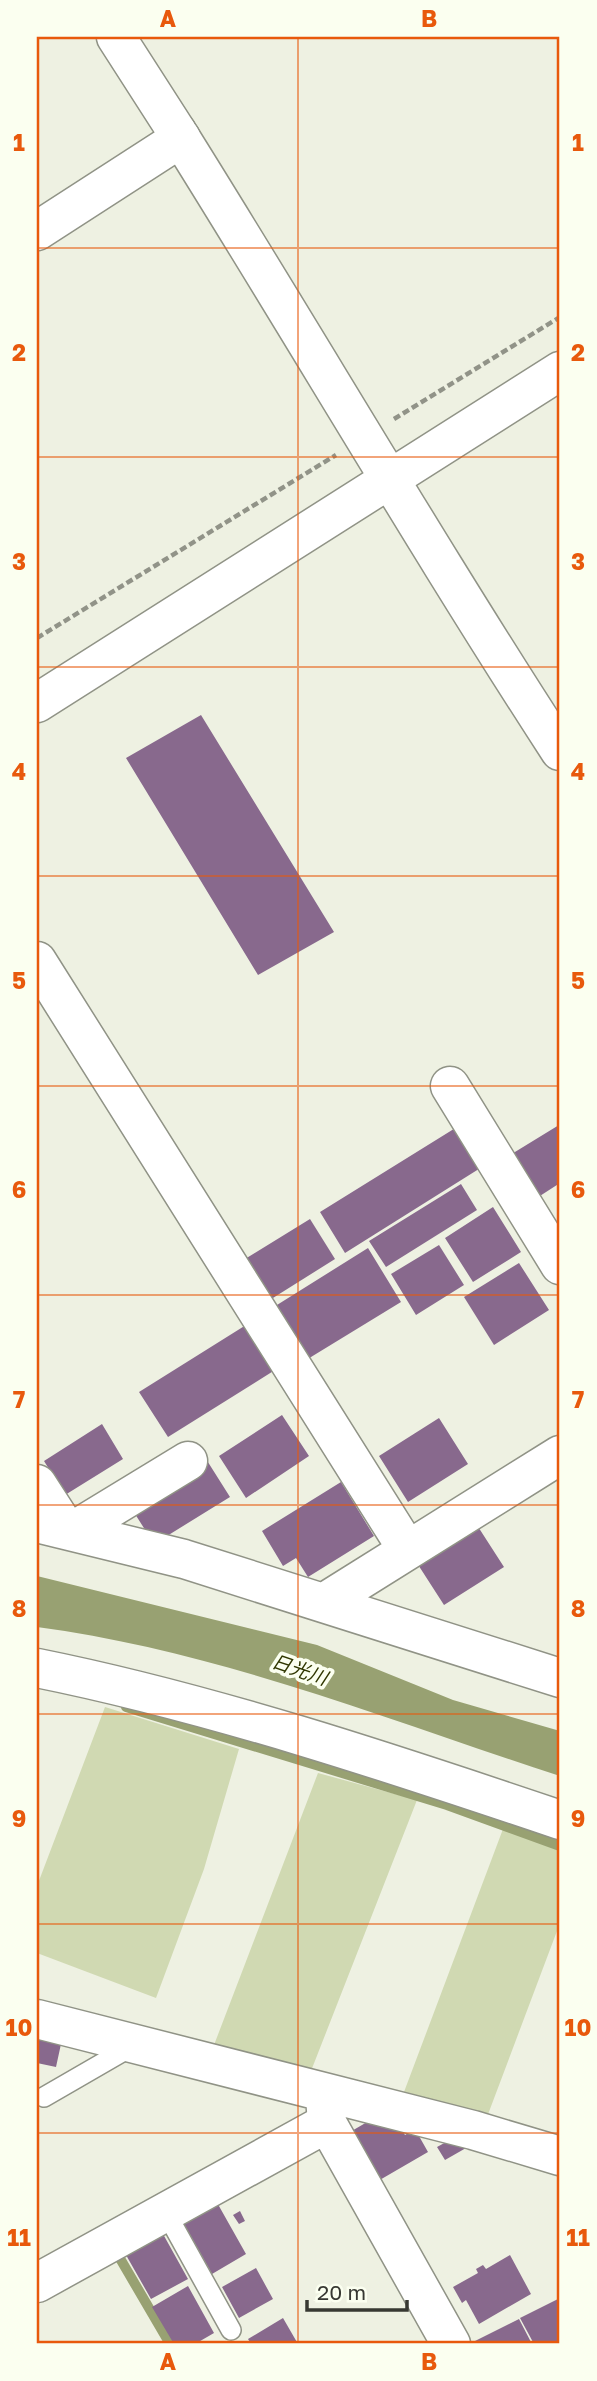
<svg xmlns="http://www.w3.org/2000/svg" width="597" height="2381" font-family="'Golos Text','Noto Sans JP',sans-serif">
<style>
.green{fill:#d0d9b2}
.water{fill:#98a172}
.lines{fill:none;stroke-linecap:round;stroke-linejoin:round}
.stream{stroke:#98a172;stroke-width:10}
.building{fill:#88698d}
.service-casing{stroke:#909386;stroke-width:22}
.minor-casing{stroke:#909386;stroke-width:41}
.tertiary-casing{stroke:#909386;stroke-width:41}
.path{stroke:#919388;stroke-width:4.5;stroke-dasharray:7 3.5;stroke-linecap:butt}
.service{stroke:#fff;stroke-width:19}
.minor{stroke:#fff;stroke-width:38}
.tertiary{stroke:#fff;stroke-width:38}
.grid{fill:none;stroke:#e8590c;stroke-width:2;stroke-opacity:0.55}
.labels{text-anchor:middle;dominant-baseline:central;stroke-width:7;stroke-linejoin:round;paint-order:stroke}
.water-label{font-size:19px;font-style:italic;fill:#303700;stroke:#fbfff0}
.neatline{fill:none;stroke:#e8590c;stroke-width:2.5}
.grid-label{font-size:23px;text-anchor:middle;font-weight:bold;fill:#e8590c}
</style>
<rect width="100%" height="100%" fill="#eef1e2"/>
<path class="green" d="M 105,1707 L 239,1749 L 204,1869 L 156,1998 L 37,1953 L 37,1886 Z
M 318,1773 L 417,1800 L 311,2071 L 214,2045 Z
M 503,1829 L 560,1850 L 560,1923 L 487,2117 L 404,2092 Z"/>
<path class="water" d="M 37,1576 L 317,1645 L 453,1700 L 560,1731 L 560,1776 C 388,1720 218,1651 37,1627 Z"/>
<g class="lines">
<path class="stream" d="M 126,1707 L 447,1805 L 560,1846
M 118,2255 L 170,2344"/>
</g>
<path class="building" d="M 201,715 L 334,932 L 258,975 L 126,758 Z
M 559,1125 L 560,1183 L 529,1203 L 502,1160 Z
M 457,1127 L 482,1167 L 345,1253 L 320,1212 Z
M 461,1184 L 477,1210 L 386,1267 L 369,1241 Z
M 493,1207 L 521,1252 L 473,1282 L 445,1238 Z
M 310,1219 L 335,1259 L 257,1308 L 232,1267 Z
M 439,1245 L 464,1285 L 416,1315 L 391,1274 Z
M 368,1248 L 401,1302 L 293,1368 L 261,1315 Z
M 519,1263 L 549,1310 L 494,1345 L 464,1297 Z
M 246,1325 L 275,1370 L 168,1437 L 139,1392 Z
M 282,1415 L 309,1456 L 246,1498 L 219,1456 Z
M 439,1418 L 468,1464 L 408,1502 L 379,1456 Z
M 102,1424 L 123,1459 L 65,1495 L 44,1461 Z
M 206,1459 L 230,1497 L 154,1544 L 130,1506 Z
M 341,1482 L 374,1536 L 308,1577 L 296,1558 L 283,1566 L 262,1531 Z
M 475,1522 L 504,1567 L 444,1605 L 415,1560 Z
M 37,2039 L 61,2044 L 56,2067 L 37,2063 Z
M 374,2118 L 378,2126 L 388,2121 L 399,2125 L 405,2135 L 415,2129 L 428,2152 L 378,2181 L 350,2132 Z
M 459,2135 L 466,2148 L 445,2160 L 437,2147 Z
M 215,2199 L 246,2254 L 212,2274 L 181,2219 Z
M 240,2211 L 245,2221 L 239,2224 L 233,2215 Z
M 163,2234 L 188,2279 L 151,2299 L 126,2255 Z
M 510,2255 L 531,2294 L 479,2324 L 466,2300 L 462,2303 L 453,2287 L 478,2273 L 476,2269 L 483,2265 L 486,2269 Z
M 256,2268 L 273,2299 L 239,2318 L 222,2287 Z
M 188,2286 L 214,2333 L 195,2344 L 174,2344 L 152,2307 Z
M 560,2298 L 560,2344 L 534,2344 L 520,2318 Z
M 283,2318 L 298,2344 L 251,2344 L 248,2339 Z
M 519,2319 L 532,2344 L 469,2344 Z"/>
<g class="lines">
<defs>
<path id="service" d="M 44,2097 L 134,2045
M 165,2211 L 231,2330"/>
<path id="minor" d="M 116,37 L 177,132
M 37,231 L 181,138
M 37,961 L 407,1549
M 450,1086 L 560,1265
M 37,1484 L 66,1529
M 37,1523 L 184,1559 L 560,1678
M 73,1531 L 188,1461
M 325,1602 L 560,1455
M 37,1668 C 211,1703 391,1763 560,1820
M 37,2019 L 473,2130 L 560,2156
M 325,2097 L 327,2123 L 451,2344
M 37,2283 L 327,2123"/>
<path id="tertiary" d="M 177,132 C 306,338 428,548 560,751
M 37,703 L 560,371"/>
</defs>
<use href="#service" class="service-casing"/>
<use href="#minor" class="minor-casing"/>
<use href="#tertiary" class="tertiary-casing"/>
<path class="path" d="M 394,419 L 560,317
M 37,638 L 336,455"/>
<use href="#service" class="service"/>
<use href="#minor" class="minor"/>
<use href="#tertiary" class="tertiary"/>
</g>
<path class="grid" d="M 298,37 L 298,2344M 37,248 L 560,248M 37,457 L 560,457M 37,667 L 560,667M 37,876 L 560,876M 37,1086 L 560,1086M 37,1295 L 560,1295M 37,1505 L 560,1505M 37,1714 L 560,1714M 37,1924 L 560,1924M 37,2133 L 560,2133"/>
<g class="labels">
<g class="water-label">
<text transform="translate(300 1669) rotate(19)">日光川</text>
</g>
</g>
<rect width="597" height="2381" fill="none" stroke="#fbfff0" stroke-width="77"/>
<path d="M307 2300v10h100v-10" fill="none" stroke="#373832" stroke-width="3.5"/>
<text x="317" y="2300" font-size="21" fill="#373832" stroke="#fbfff0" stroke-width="5" paint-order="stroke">20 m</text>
<rect x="38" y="38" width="520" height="2304" class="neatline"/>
<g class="grid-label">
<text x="168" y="27">A</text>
<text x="429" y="27">B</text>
<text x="19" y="151">1</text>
<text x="578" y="151">1</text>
<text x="19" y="361">2</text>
<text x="578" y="361">2</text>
<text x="19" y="570">3</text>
<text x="578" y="570">3</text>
<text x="19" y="780">4</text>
<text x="578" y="780">4</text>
<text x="19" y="989">5</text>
<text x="578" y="989">5</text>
<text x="19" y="1198">6</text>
<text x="578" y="1198">6</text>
<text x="19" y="1408">7</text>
<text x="578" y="1408">7</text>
<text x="19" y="1617">8</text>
<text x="578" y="1617">8</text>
<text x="19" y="1827">9</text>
<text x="578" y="1827">9</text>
<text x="19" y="2036">10</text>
<text x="578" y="2036">10</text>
<text x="19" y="2246">11</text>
<text x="578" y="2246">11</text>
<text x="168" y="2370">A</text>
<text x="429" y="2370">B</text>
</g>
</svg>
